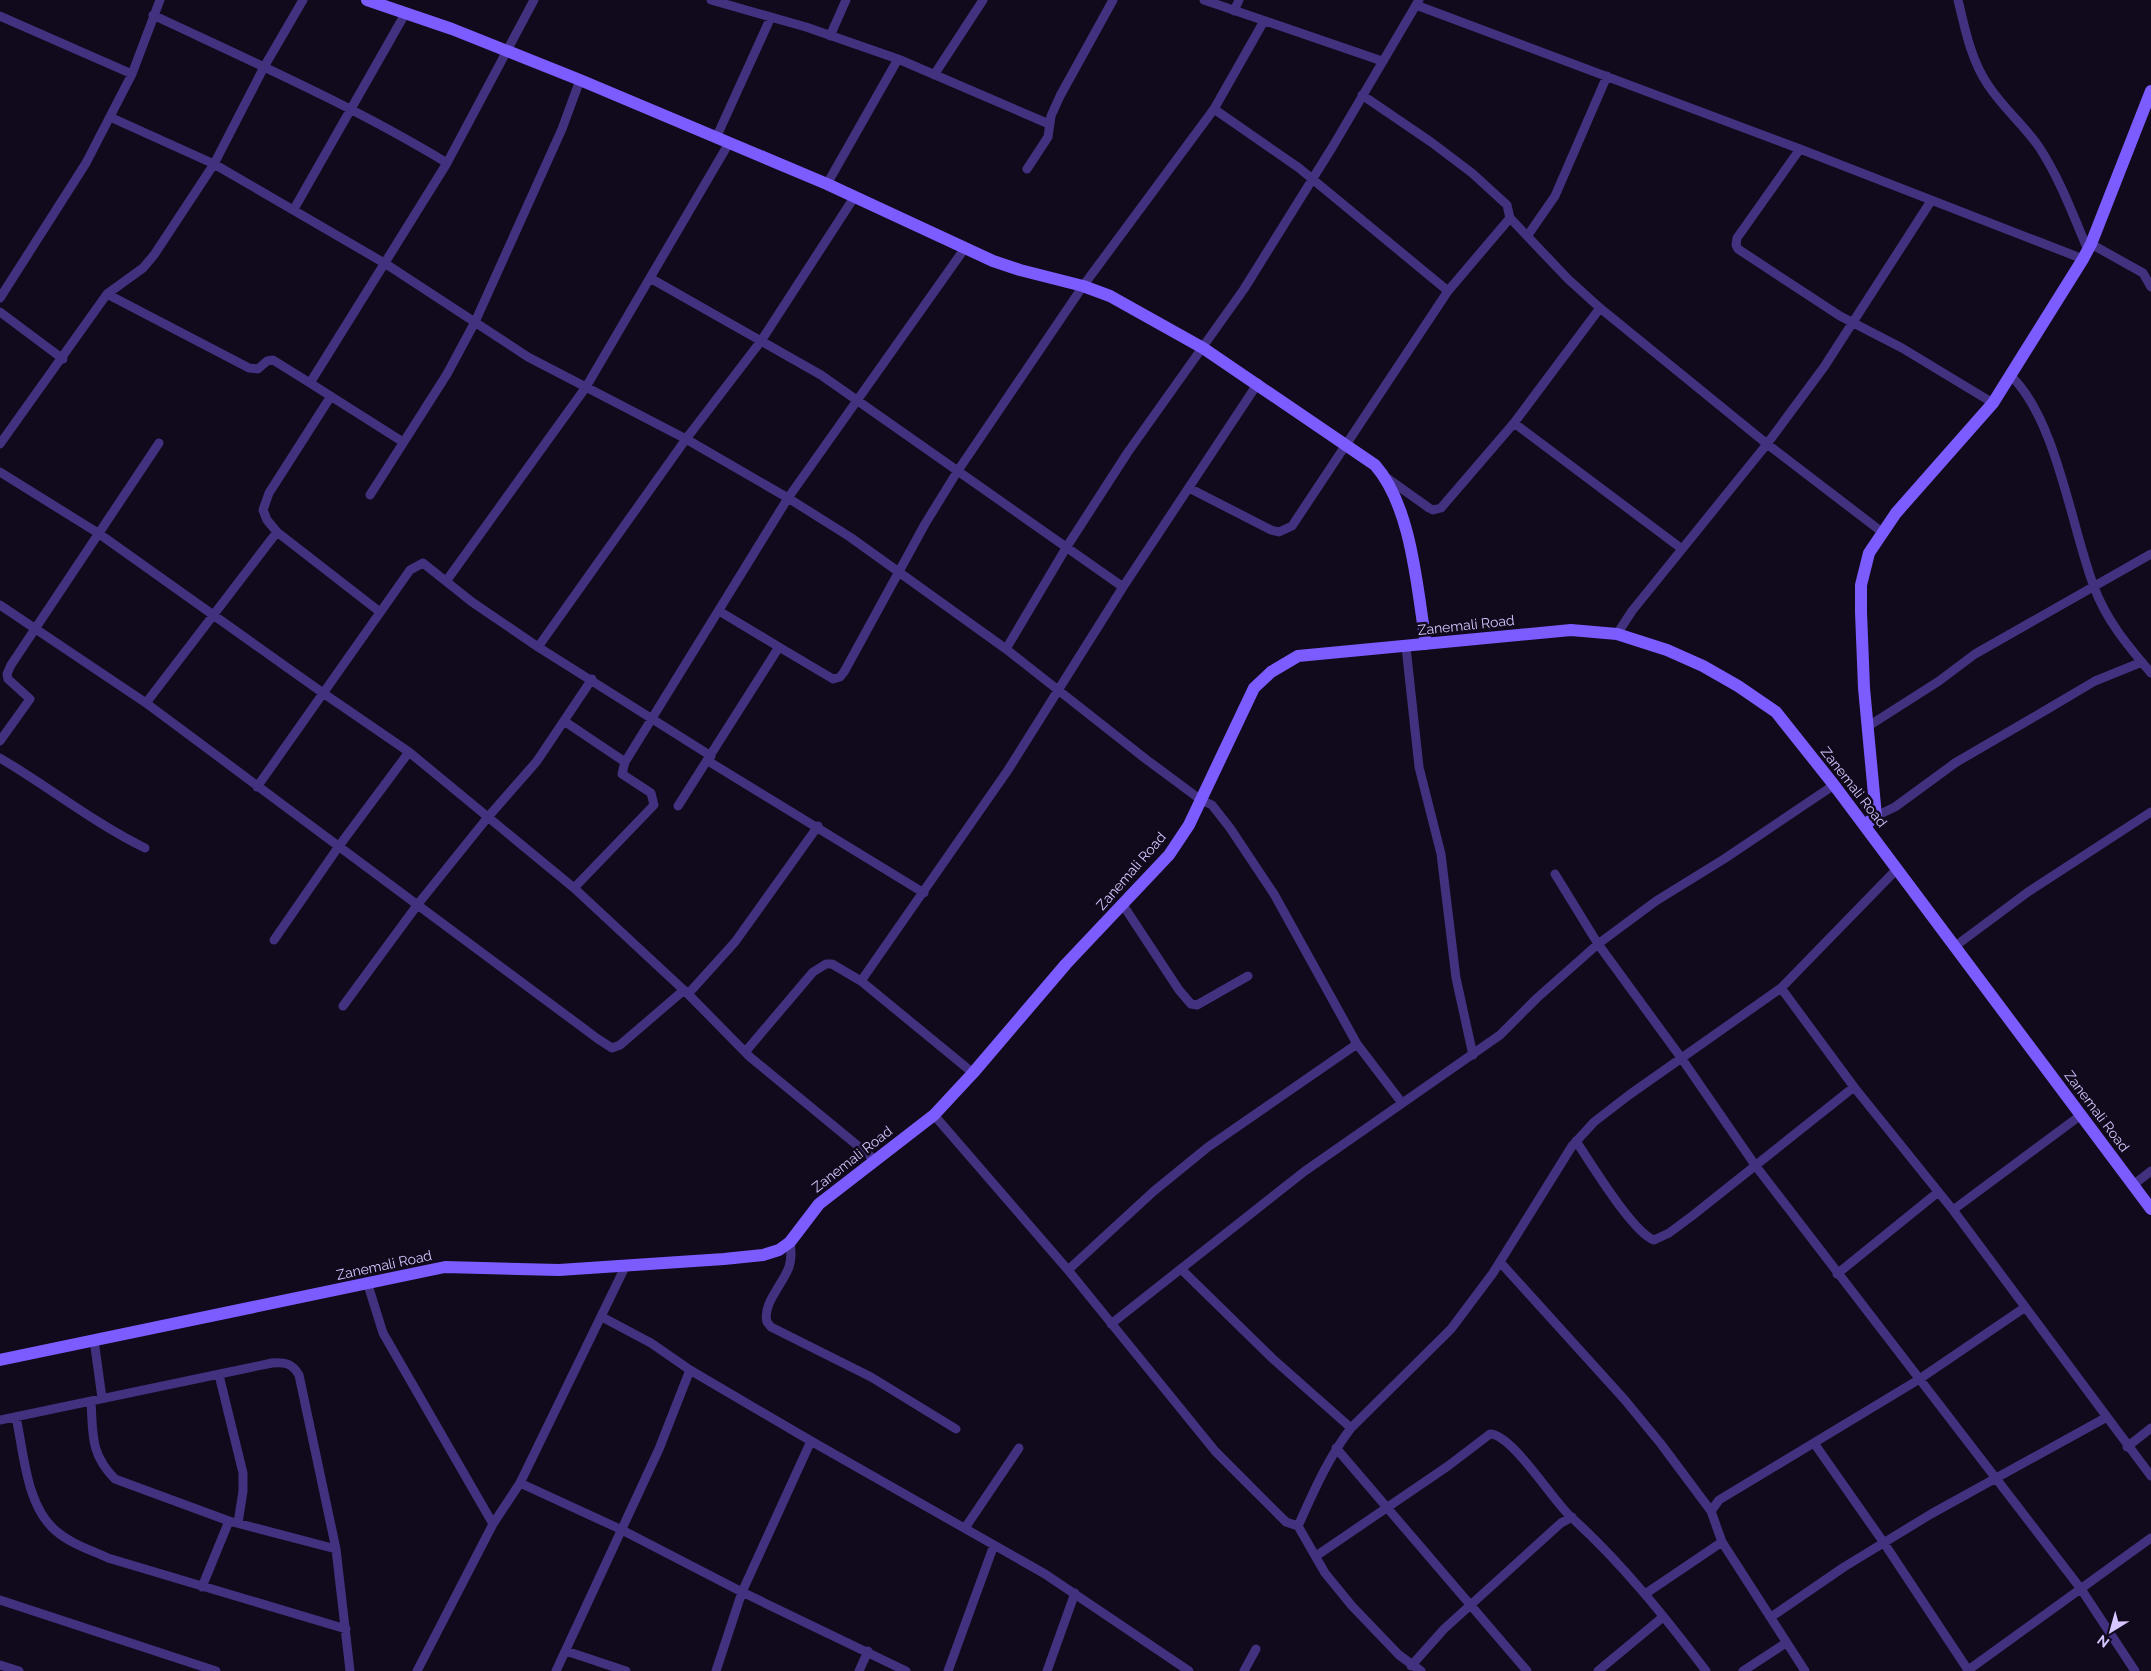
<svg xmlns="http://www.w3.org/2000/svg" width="2151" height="1671" font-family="Raleway,sans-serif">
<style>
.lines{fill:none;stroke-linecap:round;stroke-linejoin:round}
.street{stroke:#42317f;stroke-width:9}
.secondary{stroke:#7c5cff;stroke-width:12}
.labels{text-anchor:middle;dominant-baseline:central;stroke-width:5;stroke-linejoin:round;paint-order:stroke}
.street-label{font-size:14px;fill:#d6c5ff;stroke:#100a1c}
</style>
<rect width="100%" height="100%" fill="#100a1c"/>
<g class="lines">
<path class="street" d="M 711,0 L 806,27 L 898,59 L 1049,124
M 1204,0 L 1382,61
M 1958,0 C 1965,29 1971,60 1988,85 C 2003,108 2024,125 2039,147 C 2060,179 2073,215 2088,250
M 1416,5 L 1800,149 L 2083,259
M 1234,11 L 1239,0
M 153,15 C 253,62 353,106 447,163
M 0,16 L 132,74
M 830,36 L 846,0
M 934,75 L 983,0
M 1362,95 L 1431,142 L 1472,173 L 1507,205 L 1510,218 L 1568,279 L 1600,308 L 1767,444 L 1882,532
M 1214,109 L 1299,168 L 1448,291
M 110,117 L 214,164 L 386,264 L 528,357 L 686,439 L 788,498 L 850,537 L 1006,649 L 1147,760 L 1201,800 L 1212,805 L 1230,828 L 1274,894 L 1357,1044 L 1402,1103
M 716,138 L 771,17
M 1800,149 L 1737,238 L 1736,245 L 1738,249 L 1840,316 L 1902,348 L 1993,403
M 1027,169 L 1048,137 L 1051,116 L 1060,96 L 1113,0
M 827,184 L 898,59
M 294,209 L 405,14
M 1528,235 L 1555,196 L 1607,76
M 2091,244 L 2143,273 L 2151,287
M 650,278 L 821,375 L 1123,587
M 107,294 L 249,368 L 258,369 L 267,361 L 273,360 L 310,383
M 0,298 L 86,163 L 132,74 L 160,0
M 0,312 L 63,359
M 2011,376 C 2056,419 2071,525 2093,584 C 2105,619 2128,646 2151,673
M 331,396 L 269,493 L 263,510 L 267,520 L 277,532 L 380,612
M 1514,423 L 1682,549
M 403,442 L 310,383 L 447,163 L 534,0
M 0,444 L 107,294 L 143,268 L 154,255 L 214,164 L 264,67 L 303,0
M 0,472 L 98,533 L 323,693 L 409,752 L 574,888 L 688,994 L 750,1057 L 875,1160
M 1387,478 L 1429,508 L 1433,510 L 1441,508 L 1514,423 L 1600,308
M 1189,488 L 1271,530 L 1279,532 L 1292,526 L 1448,291 L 1510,218
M 370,495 L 447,374 L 475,322 L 562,129 L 580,80
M 447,580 L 586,387 L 729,143
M 0,605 L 146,703 L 598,1039 L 612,1048 L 620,1045 L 684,990
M 719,611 L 779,647
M 1617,634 L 1632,611 L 1767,444 L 1824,367 L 1931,201
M 538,647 L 686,439 L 761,341 L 855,196
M 1406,647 L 1419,767 L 1441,854 L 1456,978 L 1473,1055
M 1006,649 L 1066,548 L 1128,452 L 1244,289 L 1333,146 L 1419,0
M 146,703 L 277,532
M 564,721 L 625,762
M 1867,727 L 1939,681 L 1975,654 L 2151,554
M 0,741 L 30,699 L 8,679 L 7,674 L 11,665 L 159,443
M 0,758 C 49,787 94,823 145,848
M 708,761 L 924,893
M 257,787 L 410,570 L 423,563 L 472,602 L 538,647 L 711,756
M 678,806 L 779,647 L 833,679 L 840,677 L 844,672 L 925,524 L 957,472 L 1083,286 L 1214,109 L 1264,21
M 1876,816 L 1895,807 L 1955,763 L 2046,710 L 2095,681 L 2142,662
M 1555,874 L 1598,944 L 1682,1059 L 1755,1165 L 2081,1589 L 2135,1671
M 574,888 L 654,805 L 651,793 L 622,774 L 625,762 L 788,498 L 965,248
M 1123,905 L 1179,990 L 1191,1004 L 1197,1005 L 1248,976
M 274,940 L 339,846 L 409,752
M 1954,947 L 2028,892 L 2151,812
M 1781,988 L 1854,1087 L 1953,1210 L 2151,1476
M 688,994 L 735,942 L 818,826
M 343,1006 L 418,904 L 488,817 L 537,761 L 592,679
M 746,1051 L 813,972 L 826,964 L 832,964 L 861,981
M 973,1073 L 861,981 L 1008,770 L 1123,587 L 1258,383
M 934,1115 L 1068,1270 L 1215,1451 L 1286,1522 L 1298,1526 L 1325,1573 L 1352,1606 L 1399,1655 L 1421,1671
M 1576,1141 C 1590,1162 1633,1233 1654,1240 L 1669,1233 L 1692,1216 L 1854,1087
M 2133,1185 L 2151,1171
M 1953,1210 L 2081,1115
M 790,1242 C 791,1251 792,1258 789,1267 C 783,1284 762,1304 767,1322 L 771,1327 L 871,1377 L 956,1429
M 1500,1262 L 1624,1399 L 1661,1444 L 1711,1511 L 1722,1542 L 1805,1671
M 1181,1269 L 1272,1358 L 1351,1428
M 1068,1270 L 1154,1191 L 1208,1147 L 1357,1044
M 1837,1274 L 1937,1193
M 368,1285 L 383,1333 L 493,1524 L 417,1671
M 602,1317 L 651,1343 L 690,1370 L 811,1441 L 1045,1574 L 1189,1671
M 1111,1324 L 1305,1171 L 1500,1035 L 1537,998 L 1598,944 L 1656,901 L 1724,859 L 1834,785
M 94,1340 L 102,1398
M 219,1375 L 243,1473 L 243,1491 L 238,1523
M 91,1401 C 93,1434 90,1454 115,1479 L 229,1521 L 336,1549
M 16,1417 C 24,1453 26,1506 56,1531 C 71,1544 91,1550 108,1558 L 346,1629
M 0,1420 L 272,1363 C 285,1362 292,1363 299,1375 L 336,1549 L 350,1671
M 1814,1443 L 1884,1543 L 1968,1670
M 2127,1447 L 2151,1428
M 1336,1448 L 1527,1671
M 520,1483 L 620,1529 L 742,1592 L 906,1671
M 1711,1511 L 1719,1500 L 1918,1380 L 2024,1308
M 493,1524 L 520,1483 L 626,1265
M 1298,1526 C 1314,1491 1328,1458 1351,1428 L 1451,1329 L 1493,1273 L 1572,1146 L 1594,1122 L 1629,1095 L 1781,988 L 1897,869
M 965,1528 L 1019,1448
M 1316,1556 L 1448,1466 L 1490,1434 C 1512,1434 1553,1501 1571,1517 C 1621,1562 1665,1617 1706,1671
M 202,1587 L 229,1521
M 1645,1594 L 1722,1542
M 0,1600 L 216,1671
M 1771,1617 L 1844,1567 L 1931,1514 L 2107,1417
M 566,1651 L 626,1671
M 0,1665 L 19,1671
M 1411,1666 L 1444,1629 L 1561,1523 L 1572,1517
M 556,1671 L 659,1449 L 690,1370
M 716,1671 L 742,1592 L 811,1441
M 859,1671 L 868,1651
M 948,1671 L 994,1545
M 1047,1671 L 1075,1593
M 1244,1671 L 1256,1649
M 1598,1671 L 1663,1617
M 1743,1671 L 1786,1643
M 1967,1671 L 2151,1538"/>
<path class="secondary" d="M 367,0 L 452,29 L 580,80 L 827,184 L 993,261 L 1020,270 L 1083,286 L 1110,296 L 1203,348 L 1375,465 C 1412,507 1417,589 1426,644
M 1865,825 L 1876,816 L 1864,688 L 1861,612 L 1861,585 L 1869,553 L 1896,513 L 1993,403 L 2083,259 L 2091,244 L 2151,91
M 0,1360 L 445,1267 L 559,1270 L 724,1259 L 763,1255 L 779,1250 L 790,1242 L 819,1204 L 934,1115 L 973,1073 L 1066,964 L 1169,855 L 1189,825 L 1254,688 L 1271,672 L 1298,656 L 1571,630 L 1617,634 L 1667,650 L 1703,666 L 1738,686 L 1776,712 L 1834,785 L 2151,1209"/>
</g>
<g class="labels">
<g class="street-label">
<text transform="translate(1466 625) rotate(-6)">Zanemali Road</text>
<text transform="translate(1854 787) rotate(52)">Zanemali Road</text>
<text transform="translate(1131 871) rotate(-49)">Zanemali Road</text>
<text transform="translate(2097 1111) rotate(53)">Zanemali Road</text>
<text transform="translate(852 1159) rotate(-38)">Zanemali Road</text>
<text transform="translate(384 1265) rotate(-12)">Zanemali Road</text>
</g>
</g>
<g transform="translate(2111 1631) rotate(217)" stroke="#100a1c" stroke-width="4" paint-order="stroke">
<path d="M0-4L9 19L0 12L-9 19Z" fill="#d6c5ff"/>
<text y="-8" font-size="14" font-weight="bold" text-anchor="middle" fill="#d6c5ff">N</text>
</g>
</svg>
